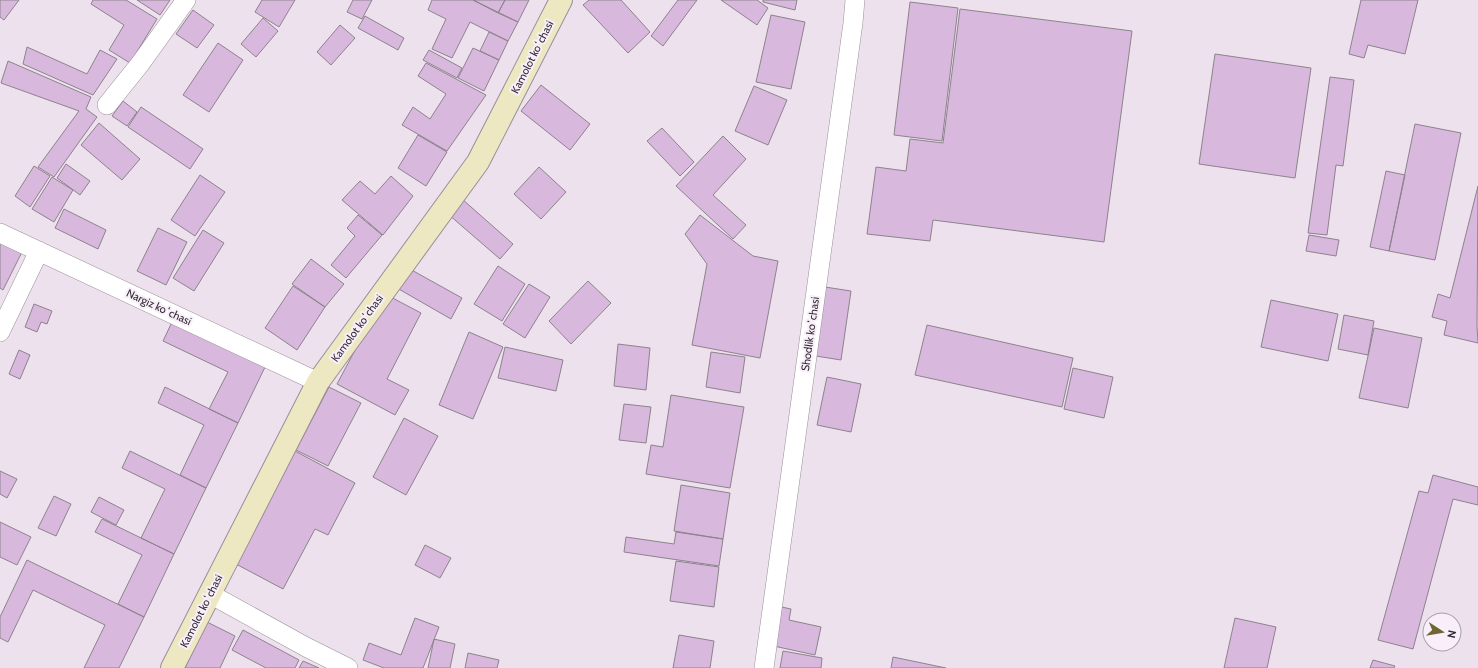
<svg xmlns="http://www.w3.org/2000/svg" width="1478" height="668" font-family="Cabin,sans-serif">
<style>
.building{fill:#d9b8dd;stroke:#8c838d}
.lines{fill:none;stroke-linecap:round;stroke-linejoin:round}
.street-casing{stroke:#998f9a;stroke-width:20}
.secondary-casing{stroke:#998f9a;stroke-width:24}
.street{stroke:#fff;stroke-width:19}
.secondary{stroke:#ede7c2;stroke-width:22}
.labels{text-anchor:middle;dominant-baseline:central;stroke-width:4;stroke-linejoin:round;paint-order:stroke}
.street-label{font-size:11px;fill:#2f2b2f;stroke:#f9effa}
</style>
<rect width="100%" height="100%" fill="#ece1ec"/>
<path class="building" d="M 0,0 L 19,0 L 4,20 L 0,17 Z
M 93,0 L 126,0 L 157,19 L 130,63 L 109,50 L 124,25 L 91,4 Z
M 137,0 L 170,0 L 160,15 Z
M 262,0 L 295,0 L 279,27 L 255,12 Z
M 353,0 L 372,0 L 362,19 L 347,12 Z
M 432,0 L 473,0 L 518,22 L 508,41 L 470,22 L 452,58 L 432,49 L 446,19 L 428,10 Z
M 473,0 L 505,0 L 498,13 Z
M 505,0 L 529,0 L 518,22 L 498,13 Z
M 589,0 L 621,0 L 650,32 L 628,53 L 583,5 Z
M 678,0 L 697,0 L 663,46 L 651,36 Z
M 721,0 L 757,0 L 768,8 L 757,25 Z
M 763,0 L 797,0 L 795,10 L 763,2 Z
M 1361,0 L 1418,0 L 1405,54 L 1368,45 L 1364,58 L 1349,54 Z
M 910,2 L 958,8 L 942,141 L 894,135 Z
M 960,9 L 1132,31 L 1104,242 L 933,220 L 930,241 L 867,234 L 876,167 L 906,171 L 910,139 L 943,143 Z
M 193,10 L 214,25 L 197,48 L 176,34 Z
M 771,15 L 805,22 L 791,89 L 756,82 Z
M 365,16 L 404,38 L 398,50 L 358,28 Z
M 263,18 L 278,31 L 256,57 L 241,44 Z
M 340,25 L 355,38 L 331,65 L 317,52 Z
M 489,32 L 508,41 L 499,60 L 480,51 Z
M 218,43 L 243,60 L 209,112 L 183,95 Z
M 27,47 L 87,74 L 100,50 L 117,59 L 93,95 L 23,64 Z
M 473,48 L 499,60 L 484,91 L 458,78 Z
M 429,50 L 462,68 L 457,78 L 423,60 Z
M 1215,54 L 1311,68 L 1295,178 L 1199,164 Z
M 8,61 L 91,97 L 86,109 L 97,117 L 54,177 L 38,167 L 79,111 L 1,83 Z
M 426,63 L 486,95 L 447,151 L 402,125 L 413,107 L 430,119 L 446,94 L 418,76 Z
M 1330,77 L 1354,80 L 1343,166 L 1336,165 L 1327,235 L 1308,233 Z
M 541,85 L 590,124 L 570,150 L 521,111 Z
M 754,86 L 787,100 L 768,145 L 735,131 Z
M 123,101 L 137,112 L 127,126 L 112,116 Z
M 141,107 L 203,149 L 190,169 L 128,127 Z
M 99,123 L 140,159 L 122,180 L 81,145 Z
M 1415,124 L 1461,133 L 1435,260 L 1389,251 Z
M 662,128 L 694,162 L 680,176 L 647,141 Z
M 418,135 L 447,152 L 426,186 L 398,168 Z
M 723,136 L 746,159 L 713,195 L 746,225 L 733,239 L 676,186 Z
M 66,164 L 90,181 L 80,195 L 57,178 Z
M 34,166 L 50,176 L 30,207 L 15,196 Z
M 539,167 L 566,192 L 541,219 L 514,194 Z
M 1386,171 L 1405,175 L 1389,251 L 1370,247 Z
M 200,175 L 225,192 L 195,236 L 171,220 Z
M 391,176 L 413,196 L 383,235 L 342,200 L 360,181 L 375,194 Z
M 52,177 L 73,190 L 54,222 L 32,209 Z
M 1478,186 L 1477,326 L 1478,343 L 1444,335 L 1447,321 L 1432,317 L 1438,294 L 1450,298 Z
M 462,199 L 513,244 L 500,259 L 448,214 Z
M 64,209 L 106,230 L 98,249 L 55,228 Z
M 358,215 L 382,235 L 346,278 L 331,265 L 355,236 L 347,228 Z
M 700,215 L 753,256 L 778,261 L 760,358 L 692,345 L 707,264 L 685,234 Z
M 158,228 L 187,242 L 166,285 L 137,271 Z
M 203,230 L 224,243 L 194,291 L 173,278 Z
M 1309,235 L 1339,240 L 1336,256 L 1306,251 Z
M 0,241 L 22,252 L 3,290 L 0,288 Z
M 311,259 L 344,284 L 325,307 L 292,284 Z
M 498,266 L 525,284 L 502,321 L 474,304 Z
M 408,268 L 462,298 L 451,319 L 397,288 Z
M 588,281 L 611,303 L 571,344 L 549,321 Z
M 529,284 L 550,297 L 525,338 L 503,324 Z
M 293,286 L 325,307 L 297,350 L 265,328 Z
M 825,287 L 851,291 L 841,360 L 816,356 Z
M 385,294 L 421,313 L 387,379 L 409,390 L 395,415 L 337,384 Z
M 1271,300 L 1338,314 L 1328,361 L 1261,347 Z
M 34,304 L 52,311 L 47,324 L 41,322 L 37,332 L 25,327 Z
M 1344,315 L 1374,321 L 1368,355 L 1338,349 Z
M 173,320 L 266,365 L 238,423 L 209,409 L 228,372 L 163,341 Z
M 927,325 L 1073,358 L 1062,407 L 915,375 Z
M 1374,328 L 1422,338 L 1408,408 L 1359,398 Z
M 469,332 L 503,347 L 473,419 L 439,405 Z
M 618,344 L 650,348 L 646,390 L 614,386 Z
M 505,347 L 563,360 L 556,391 L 498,378 Z
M 19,350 L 30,355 L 20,379 L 9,374 Z
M 711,352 L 745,357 L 740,393 L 706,387 Z
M 1073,368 L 1113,377 L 1104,418 L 1064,409 Z
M 827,377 L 861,384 L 851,432 L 817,425 Z
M 165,387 L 238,423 L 206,488 L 180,475 L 204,425 L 158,403 Z
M 329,387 L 361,403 L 328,466 L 296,450 Z
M 671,395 L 744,407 L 730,488 L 646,474 L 651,445 L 663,447 Z
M 624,404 L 651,407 L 646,443 L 619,440 Z
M 404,418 L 438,436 L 406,495 L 373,477 Z
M 130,451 L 206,488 L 174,554 L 141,538 L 165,489 L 122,468 Z
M 295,451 L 355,483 L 328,535 L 315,529 L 283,589 L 236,564 Z
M 0,471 L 17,479 L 7,498 L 0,494 Z
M 1433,475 L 1478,487 L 1478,505 L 1453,499 L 1413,649 L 1378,640 L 1419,491 L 1428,493 Z
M 681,485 L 730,493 L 723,539 L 674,531 Z
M 54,496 L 71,504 L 56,536 L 38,528 Z
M 99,497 L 124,510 L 116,525 L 91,512 Z
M 102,519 L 174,554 L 144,617 L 118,604 L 142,555 L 95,532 Z
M 0,522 L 31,537 L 17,565 L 0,557 Z
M 676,532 L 723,539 L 719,566 L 624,552 L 626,537 L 674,544 Z
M 425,545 L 451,558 L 440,578 L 415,565 Z
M 27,560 L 144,617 L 119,668 L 84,668 L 105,625 L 33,590 L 8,642 L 0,638 L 0,617 Z
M 676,561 L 719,567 L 714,607 L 670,601 Z
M 777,606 L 791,609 L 789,620 L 821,627 L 815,655 L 769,645 Z
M 415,618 L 439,627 L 423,668 L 384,668 L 363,660 L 369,643 L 401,655 Z
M 1235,618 L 1276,627 L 1267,668 L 1224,668 Z
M 207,622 L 235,636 L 220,668 L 185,668 Z
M 243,630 L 299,660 L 295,668 L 266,668 L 232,650 Z
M 679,635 L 714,641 L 710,668 L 673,668 Z
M 434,639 L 455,644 L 450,668 L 428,668 Z
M 783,651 L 822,658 L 821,668 L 780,668 Z
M 468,653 L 499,660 L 497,668 L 465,668 Z
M 893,657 L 946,668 L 891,668 Z
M 1373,660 L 1395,666 L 1394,668 L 1370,668 Z
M 303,661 L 319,668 L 299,668 Z"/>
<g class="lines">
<defs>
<path id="street" d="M 107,105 L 140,64 L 186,0
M 0,233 L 318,382
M 0,332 L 39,251
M 210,594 L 306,647 L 348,668
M 764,668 L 853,23 L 855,0"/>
<path id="secondary" d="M 172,668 L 318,382 L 478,162 L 561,0"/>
</defs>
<use href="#street" class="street-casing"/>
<use href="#secondary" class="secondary-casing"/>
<use href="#street" class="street"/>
<use href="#secondary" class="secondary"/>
</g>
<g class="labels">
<g class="street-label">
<text transform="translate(532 57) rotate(-63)">Kamolot koʻchasi</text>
<text transform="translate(159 307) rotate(25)">Nargiz koʻchasi</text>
<text transform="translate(357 328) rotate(-54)">Kamolot koʻchasi</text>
<text transform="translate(810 334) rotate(-82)">Shodlik koʻchasi</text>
<text transform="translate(201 611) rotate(-63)">Kamolot koʻchasi</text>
</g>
</g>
<g transform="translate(1442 632) rotate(102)"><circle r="19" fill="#f9effa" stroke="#a8a1a9"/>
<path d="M0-3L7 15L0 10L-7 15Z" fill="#6f6633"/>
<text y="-6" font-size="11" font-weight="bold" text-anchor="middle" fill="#2f2b2f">N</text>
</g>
</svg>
